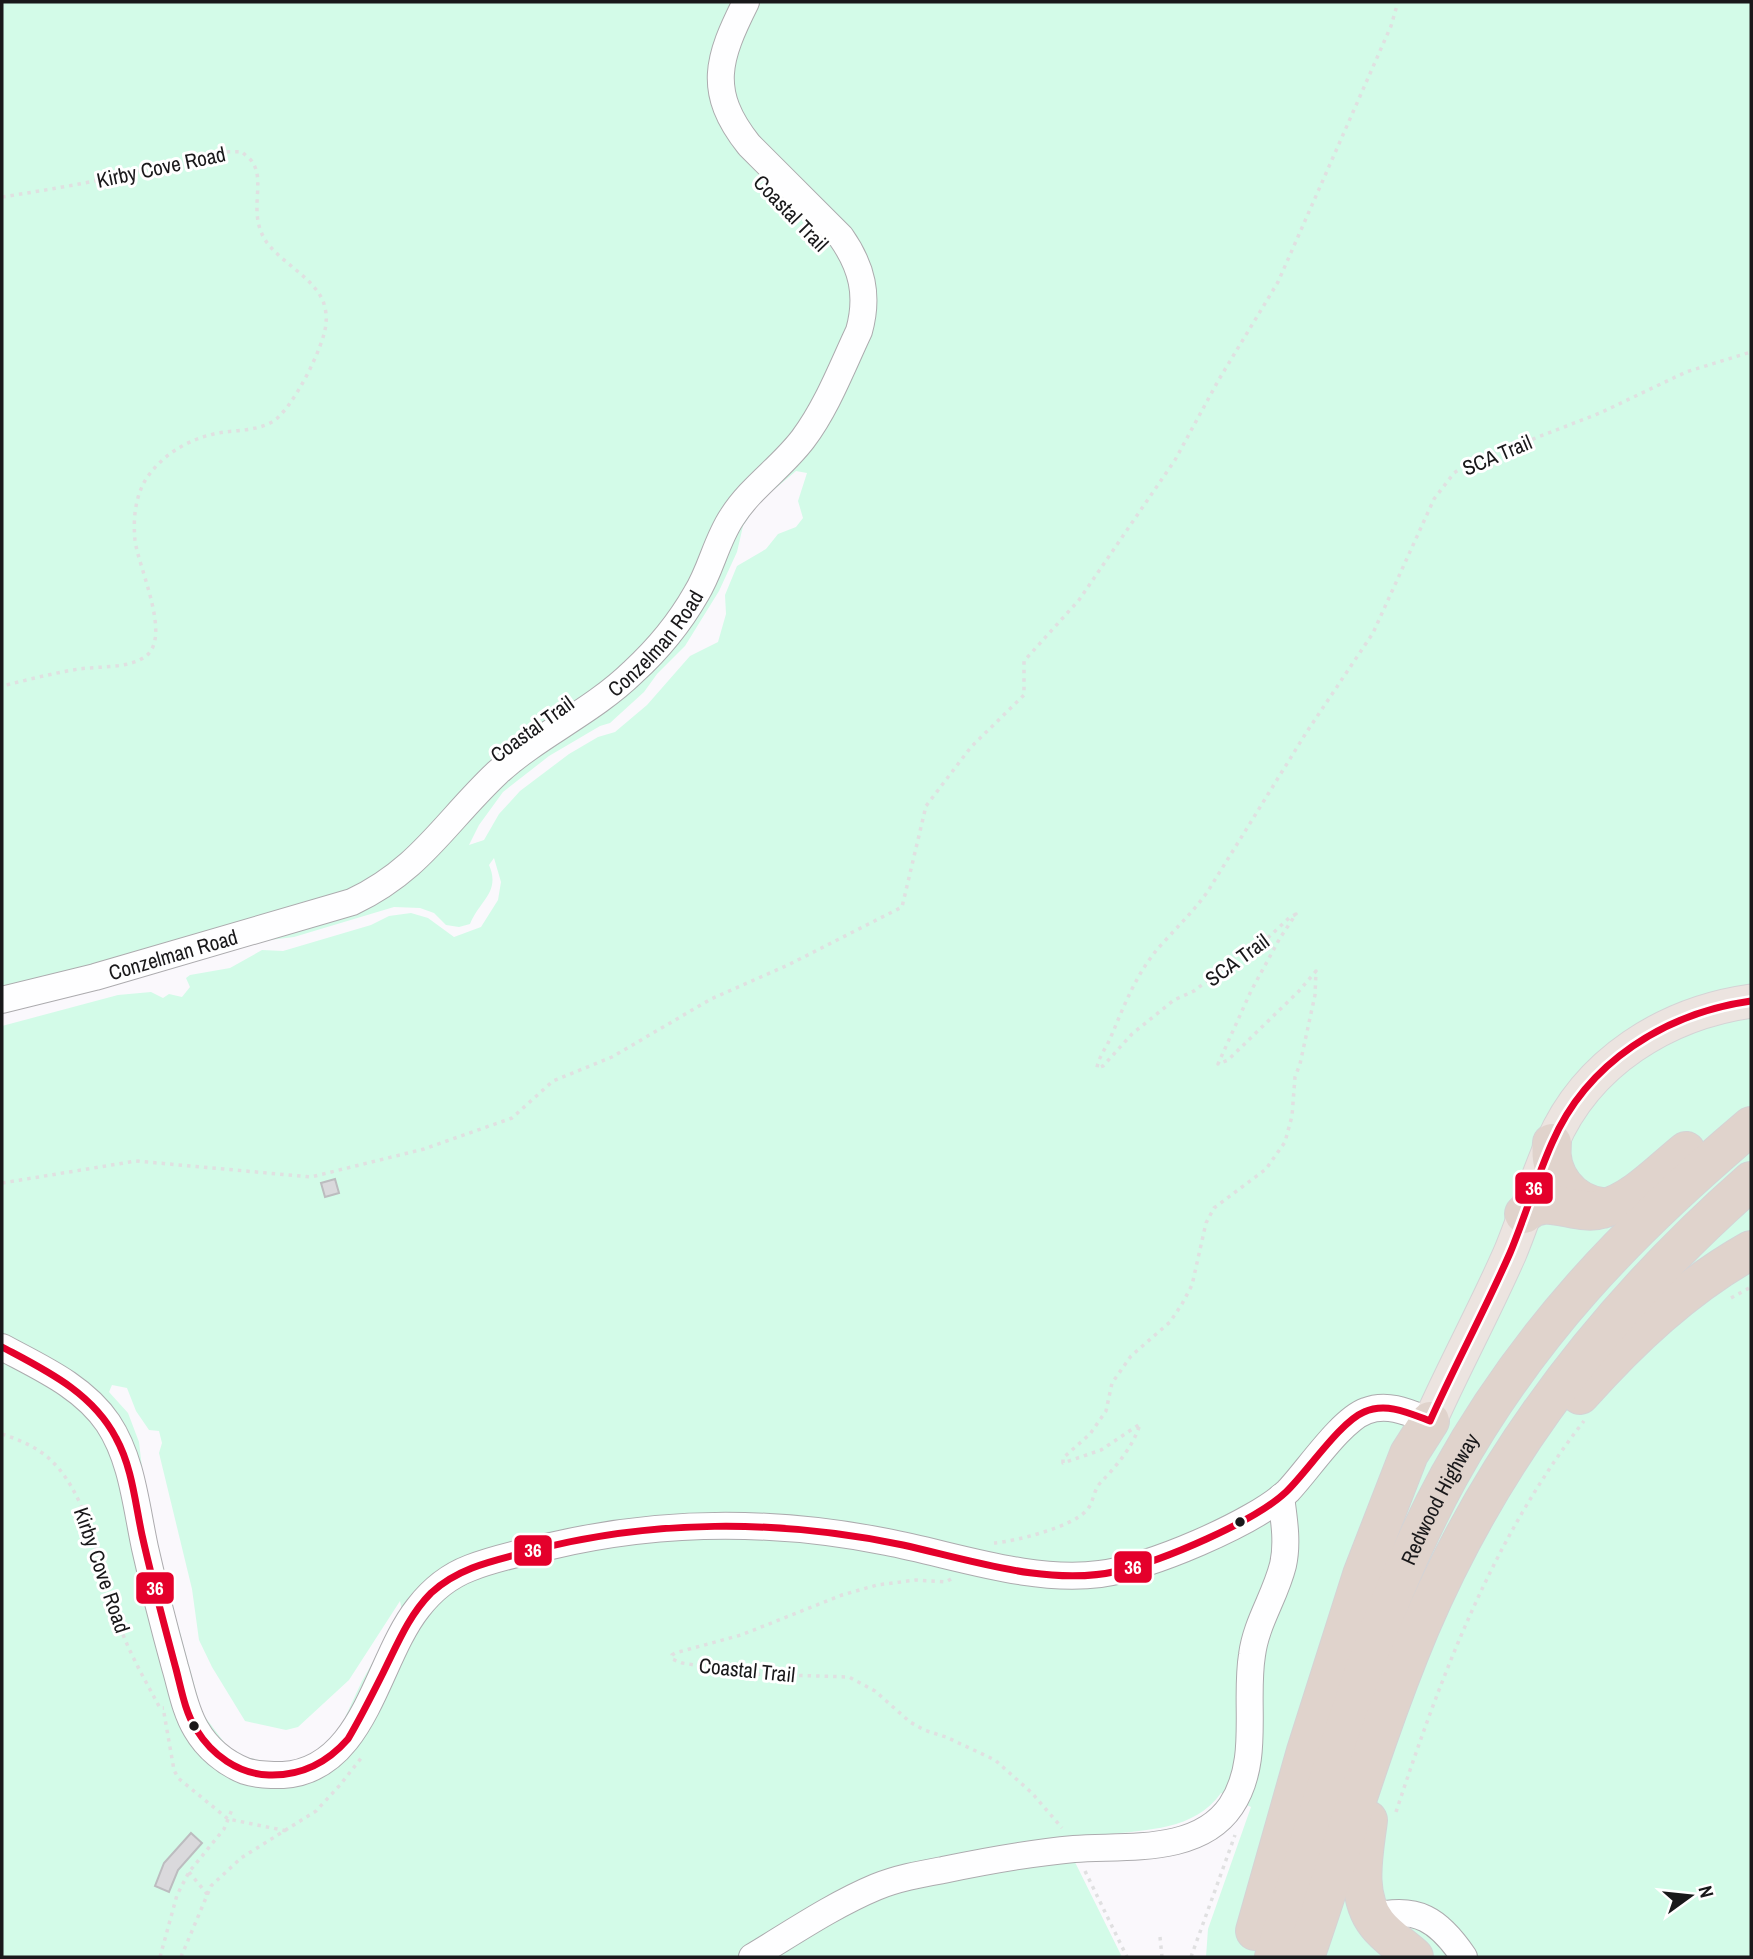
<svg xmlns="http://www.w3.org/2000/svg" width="1753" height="1959" font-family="'Archivo Narrow',sans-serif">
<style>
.green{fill:#d3fbe8;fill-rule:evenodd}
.building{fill:#dad9dc;stroke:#bcbcbf;stroke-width:2}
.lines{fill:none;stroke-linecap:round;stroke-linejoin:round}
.minor-casing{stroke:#acabae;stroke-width:28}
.major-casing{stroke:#d4d3d5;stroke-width:35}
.highway-casing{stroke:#d4d3d5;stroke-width:40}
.path{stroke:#e0e0e1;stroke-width:3.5;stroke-dasharray:3.5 5;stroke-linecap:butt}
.minor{stroke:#fefeff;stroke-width:26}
.major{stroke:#ece4e0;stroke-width:33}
.highway{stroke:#e0d3cc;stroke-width:38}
.bus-1-casing{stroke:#fff;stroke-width:12}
.bus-1{stroke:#e4002b;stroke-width:7}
.bus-dot{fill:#19181a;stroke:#fff;stroke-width:2.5}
.labels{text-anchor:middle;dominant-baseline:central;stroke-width:6;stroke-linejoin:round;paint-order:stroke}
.street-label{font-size:21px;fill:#19181a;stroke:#fff}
.line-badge{stroke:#fff;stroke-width:2.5}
.badge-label{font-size:19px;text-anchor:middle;font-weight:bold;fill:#fff}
</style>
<rect width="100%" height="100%" fill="#faf8fc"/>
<path class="green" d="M 2,2 L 1751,2 L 1751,1957 L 1206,1957 L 1208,1929 L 1251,1807 L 1221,1793 C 1194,1831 1147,1829 1105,1835 C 1092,1837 1079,1841 1066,1844 L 1122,1957 L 2,1957 L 2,1026 L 118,995 L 151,992 L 163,998 L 169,994 L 182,997 L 190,987 L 186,978 L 190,975 L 230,968 L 262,950 L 283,951 L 371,925 L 389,916 L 411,913 L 428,918 L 454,937 L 481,927 L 498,900 L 501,882 L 494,858 L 489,865 C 501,892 479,901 470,924 L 459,927 L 446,925 L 434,913 L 420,908 L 394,907 L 294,937 L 254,942 L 2,1013 ZM 796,471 L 807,473 L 798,501 L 803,518 L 796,527 L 778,534 L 766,549 L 737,566 L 725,595 L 726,614 L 718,642 L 690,656 L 647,705 L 615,732 L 598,737 L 569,754 L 520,791 L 499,814 L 484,840 L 469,845 L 479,825 L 503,792 L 549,756 L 600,726 L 610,723 L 644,692 L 657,674 L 685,646 L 719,591 L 737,552 L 743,526 L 758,503 ZM 112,1385 L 127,1388 L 136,1411 L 149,1430 L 159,1431 L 162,1443 L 159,1453 L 192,1589 L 199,1640 L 212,1667 L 245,1721 L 286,1730 L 298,1727 L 349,1680 L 400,1601 L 402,1611 L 362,1681 L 342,1724 L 327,1744 L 309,1757 L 285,1762 L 267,1762 L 246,1757 L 227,1746 L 202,1713 L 167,1585 L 144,1485 L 139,1442 L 128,1413 L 109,1392 Z"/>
<path class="building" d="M 335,1179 L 339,1193 L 325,1197 L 321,1183 Z
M 191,1833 L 202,1843 L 178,1870 L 169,1892 L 155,1886 L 164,1863 Z"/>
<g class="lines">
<defs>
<g id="minor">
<path id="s1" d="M 2,1000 L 95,977 L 352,902 C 420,870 445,822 497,773 C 538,735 592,712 633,672 C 657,650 680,622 696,594 C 711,570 716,541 732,517 C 751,487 781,468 803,439 C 827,407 842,367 859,331 C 869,295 862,267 841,237 L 749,145 C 706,91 718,58 746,2"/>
<path d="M 2,1347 C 39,1367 83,1386 108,1423 C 132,1459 136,1506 145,1548 C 154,1588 164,1627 175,1667 C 181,1687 185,1711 196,1729 C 207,1748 225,1763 245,1771 C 257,1775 270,1775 283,1775 C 365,1770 376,1661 418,1608 C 431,1591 449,1576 470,1568 C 495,1558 524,1552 551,1546 C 661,1520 776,1520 887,1542 C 955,1555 1031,1583 1100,1574 C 1146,1569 1255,1523 1288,1491 C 1308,1470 1341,1420 1366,1411 C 1388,1402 1410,1413 1430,1421"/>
<path d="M 1372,1917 C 1417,1905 1439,1920 1464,1957"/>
<path d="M 752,1957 C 792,1933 833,1905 876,1887 C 898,1878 921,1874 943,1870 C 986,1861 1030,1853 1074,1849 C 1124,1845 1198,1855 1231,1806 C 1261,1761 1244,1704 1252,1655 C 1256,1623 1275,1597 1283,1565 C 1288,1543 1284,1519 1281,1497"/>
</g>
<path id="major" d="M 1430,1421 C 1455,1365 1485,1310 1510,1253 C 1525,1217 1536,1179 1552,1143 C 1587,1062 1666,1013 1751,1001"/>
<g id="highway">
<path d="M 1552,1143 C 1548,1174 1570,1203 1602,1207"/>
<path d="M 1524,1214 C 1546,1192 1576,1217 1602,1209 C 1634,1201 1661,1171 1686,1151"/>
<path d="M 1580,1395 C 1630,1339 1685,1287 1751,1250"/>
<path d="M 1368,1820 C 1364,1853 1354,1895 1377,1924 C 1387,1937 1402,1946 1414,1957"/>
<path d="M 1255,1931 L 1306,1751 L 1362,1575 L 1409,1454 L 1430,1421"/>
<path id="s2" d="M 1274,1957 C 1325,1796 1367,1626 1449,1476 C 1528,1333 1627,1231 1751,1126"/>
<path d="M 1305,1957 C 1343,1847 1375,1735 1420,1628 C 1494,1454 1610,1305 1751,1181"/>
</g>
</defs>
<use href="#minor" class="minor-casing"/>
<use href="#major" class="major-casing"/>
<use href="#highway" class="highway-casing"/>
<path class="path" d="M 2,197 C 40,191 77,185 114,177 C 156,167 199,149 242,152 C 245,155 251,159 253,163 C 266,184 246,215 268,244 C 284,264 313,278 323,301 C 325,306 327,316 326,322 C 326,344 291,412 272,422 C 258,430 241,430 225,432 C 194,436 164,452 146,479 C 135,497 133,519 135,540 C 138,567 172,636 146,656 C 129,669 99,666 79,669 C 53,673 27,680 2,686
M 2,1183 L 136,1161 L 311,1177 L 424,1149 L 512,1118 L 553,1081 L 612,1057 L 711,999 L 788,965 L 902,907 L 926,806 L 971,747 L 1024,695 L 1024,661 L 1079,600 L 1175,460 L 1218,381 L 1278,282 L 1391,26 L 1398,2
M 1731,1298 L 1751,1287
M 2,1434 C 17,1439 32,1445 45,1455 C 89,1490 100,1570 118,1621 C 128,1651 145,1680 160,1708 L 164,1708
M 994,1543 C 1017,1541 1071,1527 1086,1511 C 1094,1503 1093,1490 1101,1482 C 1116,1467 1134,1445 1140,1424 L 1101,1450 L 1063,1463 L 1063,1458 L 1090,1434 L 1106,1411 L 1112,1383 L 1131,1356 L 1170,1322 L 1182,1304 L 1192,1285 L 1206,1223 L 1214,1208 L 1266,1169 L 1285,1142 L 1292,1116 L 1295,1077 L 1300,1064 L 1315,995 L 1316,971 L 1299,991 L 1228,1060 L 1218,1064 L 1251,991 L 1280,938 L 1296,914 L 1289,918 L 1256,949 L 1230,963 L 1194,991 L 1174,1000 L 1132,1034 L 1103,1066 L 1097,1068 C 1098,1058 1106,1048 1110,1039 C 1124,1006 1137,971 1162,944 C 1178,926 1194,911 1208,891 L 1306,733 L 1373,633 L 1434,499 L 1454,473 L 1466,465 L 1600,413 L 1686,372 L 1751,352
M 951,1579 L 946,1582 L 916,1580 L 877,1585 L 842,1595 L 741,1635 L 675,1653 L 672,1655 L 672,1659 L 682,1663 L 753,1674 L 849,1677 L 875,1691 L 910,1722 L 924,1730 L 946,1737 L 995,1760 L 1032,1793 L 1062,1828
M 164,1713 L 174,1770 L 178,1778 L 228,1819 L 287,1831
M 1396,1812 C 1441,1675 1494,1536 1584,1421
M 1085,1871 L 1127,1957
M 189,1872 L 207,1894
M 1160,1937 L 1162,1957
M 160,1957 L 177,1895 L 189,1872 L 224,1829 L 233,1807
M 181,1957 L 211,1886 L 241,1858 L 316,1811 L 340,1785 L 362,1757
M 1191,1957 L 1235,1835"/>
<use href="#minor" class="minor"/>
<use href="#major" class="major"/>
<use href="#highway" class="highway"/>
<defs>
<path id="bus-1" d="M 2,1347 C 45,1370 92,1392 116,1438 C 132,1467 135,1502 142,1535 C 152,1580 164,1624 176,1669 C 181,1688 185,1712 196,1729 C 212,1755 238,1774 269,1775 C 302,1776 327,1763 348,1739 C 361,1717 372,1695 383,1673 C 397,1645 409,1615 431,1593 C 458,1568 492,1561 527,1552 C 650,1519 779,1519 903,1545 C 970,1560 1050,1587 1118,1571 C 1162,1561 1254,1522 1286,1492 C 1307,1472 1340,1422 1364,1412 C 1386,1402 1409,1413 1430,1421 C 1455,1365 1485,1310 1510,1253 C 1525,1217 1536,1179 1552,1143 C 1587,1062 1666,1013 1751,1001"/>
</defs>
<use href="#bus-1" class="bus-1-casing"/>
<use href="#bus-1" class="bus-1"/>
</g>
<g class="bus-dot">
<circle cx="1240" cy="1522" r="6"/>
<circle cx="194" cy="1726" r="6"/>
</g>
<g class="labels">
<g class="street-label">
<text transform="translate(161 167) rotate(-12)">Kirby Cove Road</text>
<text transform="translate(791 213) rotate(46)">Coastal Trail</text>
<text transform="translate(1497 455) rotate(-23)">SCA Trail</text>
<text stroke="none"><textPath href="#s1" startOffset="765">Conzelman Road</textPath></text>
<text transform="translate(532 729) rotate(-36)">Coastal Trail</text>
<text stroke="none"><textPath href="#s1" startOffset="177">Conzelman Road</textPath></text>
<text transform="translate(1237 960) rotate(-36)">SCA Trail</text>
<text stroke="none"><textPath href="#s2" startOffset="488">Redwood Highway</textPath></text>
<text transform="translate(102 1570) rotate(71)">Kirby Cove Road</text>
<text transform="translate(747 1670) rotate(6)">Coastal Trail</text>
</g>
</g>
<g class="line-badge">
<rect x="1514" y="1171" width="40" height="34" rx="7" fill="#e4002b"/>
<rect x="513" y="1534" width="40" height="33" rx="7" fill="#e4002b"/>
<rect x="1113" y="1550" width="40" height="34" rx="7" fill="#e4002b"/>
<rect x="135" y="1571" width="40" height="34" rx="7" fill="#e4002b"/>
</g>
<g class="badge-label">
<text x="1534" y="1195">36</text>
<text x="533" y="1557">36</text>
<text x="1133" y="1574">36</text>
<text x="155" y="1595">36</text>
</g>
<rect width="1753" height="1959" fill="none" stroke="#19181a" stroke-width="7"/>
<g transform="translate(1690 1896) rotate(75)" stroke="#ffffff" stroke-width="5" paint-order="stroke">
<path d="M0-5L12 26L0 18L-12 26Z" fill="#19181a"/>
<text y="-10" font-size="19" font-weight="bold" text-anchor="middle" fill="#19181a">N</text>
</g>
</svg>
